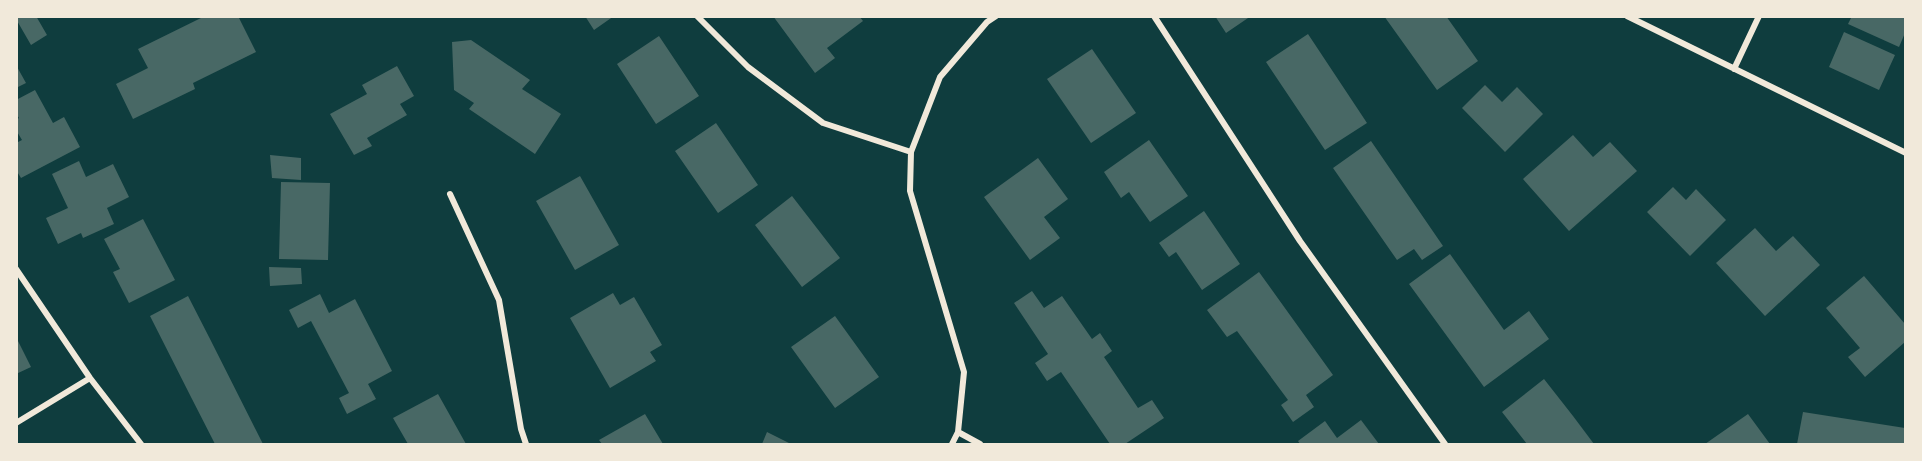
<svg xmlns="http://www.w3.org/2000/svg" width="1922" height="461" font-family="'Work Sans',sans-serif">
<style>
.building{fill:#486865}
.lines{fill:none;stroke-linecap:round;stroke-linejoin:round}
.minor{stroke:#f1e9da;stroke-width:6}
</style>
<rect width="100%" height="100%" fill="#0f3d3e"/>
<path class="building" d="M 16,16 L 36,16 L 47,35 L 31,45 L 16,19 Z
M 205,16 L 238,16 L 256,52 L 193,83 L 195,89 L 133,119 L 116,84 L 148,68 L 138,49 Z
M 585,16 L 614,16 L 594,30 Z
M 773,16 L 859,16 L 863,21 L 827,48 L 835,58 L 815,73 Z
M 1215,16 L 1251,16 L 1226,33 Z
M 1384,16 L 1446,16 L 1478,61 L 1437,90 Z
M 1852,16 L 1905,16 L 1905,33 L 1899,47 L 1848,24 Z
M 1844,32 L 1895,55 L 1879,90 L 1829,67 Z
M 1308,34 L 1367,123 L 1325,150 L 1266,62 Z
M 659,36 L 699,96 L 656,124 L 617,64 Z
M 471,40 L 530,80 L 522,89 L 561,114 L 535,154 L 469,109 L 474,103 L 454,90 L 452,42 Z
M 1092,49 L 1136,113 L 1091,143 L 1047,79 Z
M 16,65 L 26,83 L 16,88 Z
M 397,66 L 414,96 L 400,104 L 407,115 L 367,138 L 372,146 L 354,155 L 330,114 L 367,94 L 362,85 Z
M 1485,85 L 1502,102 L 1517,87 L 1543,114 L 1505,152 L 1462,108 Z
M 35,90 L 53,123 L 64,117 L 80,147 L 21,178 L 16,170 L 16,143 L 22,140 L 16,130 L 16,120 L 19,118 L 16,113 L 16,100 Z
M 716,123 L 758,185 L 718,213 L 675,151 Z
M 1573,135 L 1593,157 L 1610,142 L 1637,171 L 1569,231 L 1523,179 Z
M 1149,140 L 1188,196 L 1150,222 L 1129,192 L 1121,198 L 1104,172 Z
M 1371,141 L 1443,246 L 1422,260 L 1414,249 L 1397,260 L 1333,168 Z
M 270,155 L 301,158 L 301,180 L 272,178 Z
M 1038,158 L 1068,199 L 1044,217 L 1060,238 L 1030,260 L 984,197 Z
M 79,161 L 86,177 L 113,164 L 129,197 L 107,208 L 114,224 L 83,238 L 81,233 L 58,244 L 46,218 L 68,208 L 52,174 Z
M 580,176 L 619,245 L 575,270 L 536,201 Z
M 281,182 L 330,183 L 328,260 L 279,259 Z
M 1673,187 L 1686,200 L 1696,189 L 1726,220 L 1690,256 L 1647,212 Z
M 792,196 L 840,258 L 802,287 L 755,225 Z
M 1204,211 L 1240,264 L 1202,290 L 1176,252 L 1169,257 L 1159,243 Z
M 143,219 L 175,280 L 129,303 L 113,272 L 120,269 L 104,239 Z
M 1755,228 L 1776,251 L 1793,236 L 1820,265 L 1765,316 L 1716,263 Z
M 1450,254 L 1504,330 L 1529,311 L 1549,339 L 1484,387 L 1409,284 Z
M 269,267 L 301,268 L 302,284 L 270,286 Z
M 1259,272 L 1333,375 L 1306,395 L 1314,407 L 1293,422 L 1281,405 L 1288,400 L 1237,331 L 1227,337 L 1207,310 Z
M 1864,276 L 1905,324 L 1905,342 L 1865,377 L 1848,357 L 1860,348 L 1826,308 Z
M 1032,291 L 1044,308 L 1062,296 L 1092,339 L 1100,333 L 1112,351 L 1104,357 L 1138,408 L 1152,400 L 1164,418 L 1125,444 L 1110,444 L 1061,372 L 1047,381 L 1035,363 L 1048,354 L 1014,303 Z
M 613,293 L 620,305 L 634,297 L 662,345 L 650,352 L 656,361 L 610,388 L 570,318 Z
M 320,294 L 329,313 L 355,299 L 392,371 L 368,384 L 376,399 L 347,414 L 339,398 L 349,393 L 311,321 L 298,328 L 289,310 Z
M 188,296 L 209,337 L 263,444 L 215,444 L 192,399 L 150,316 Z
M 835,316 L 879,377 L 835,408 L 791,347 Z
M 16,337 L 31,367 L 16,374 Z
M 1544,379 L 1573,416 L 1594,444 L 1527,444 L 1502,412 Z
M 438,394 L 466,444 L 408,444 L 393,418 Z
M 1803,412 L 1905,428 L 1905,444 L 1797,444 Z
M 645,414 L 663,444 L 602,444 L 599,440 Z
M 1748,414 L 1770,444 L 1705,444 Z
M 1361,420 L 1379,444 L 1300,444 L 1298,441 L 1325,421 L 1337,438 Z
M 767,432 L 791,444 L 762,444 Z"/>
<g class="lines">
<path class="minor" d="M 697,16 L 748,67 L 823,123 L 911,152
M 1154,16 L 1300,241 L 1445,444
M 1627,16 L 1906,153
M 1734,69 L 1759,16
M 450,194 L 499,300 L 521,429 L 526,444
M 16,269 L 90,378 L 141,444
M 16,423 L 90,378
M 958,432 L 980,444
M 952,444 L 958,432 L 964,372 L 910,191 L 911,152 L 940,77 L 987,22 L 996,16"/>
</g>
<rect width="1922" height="461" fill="none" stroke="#f1e9da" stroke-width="36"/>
</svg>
